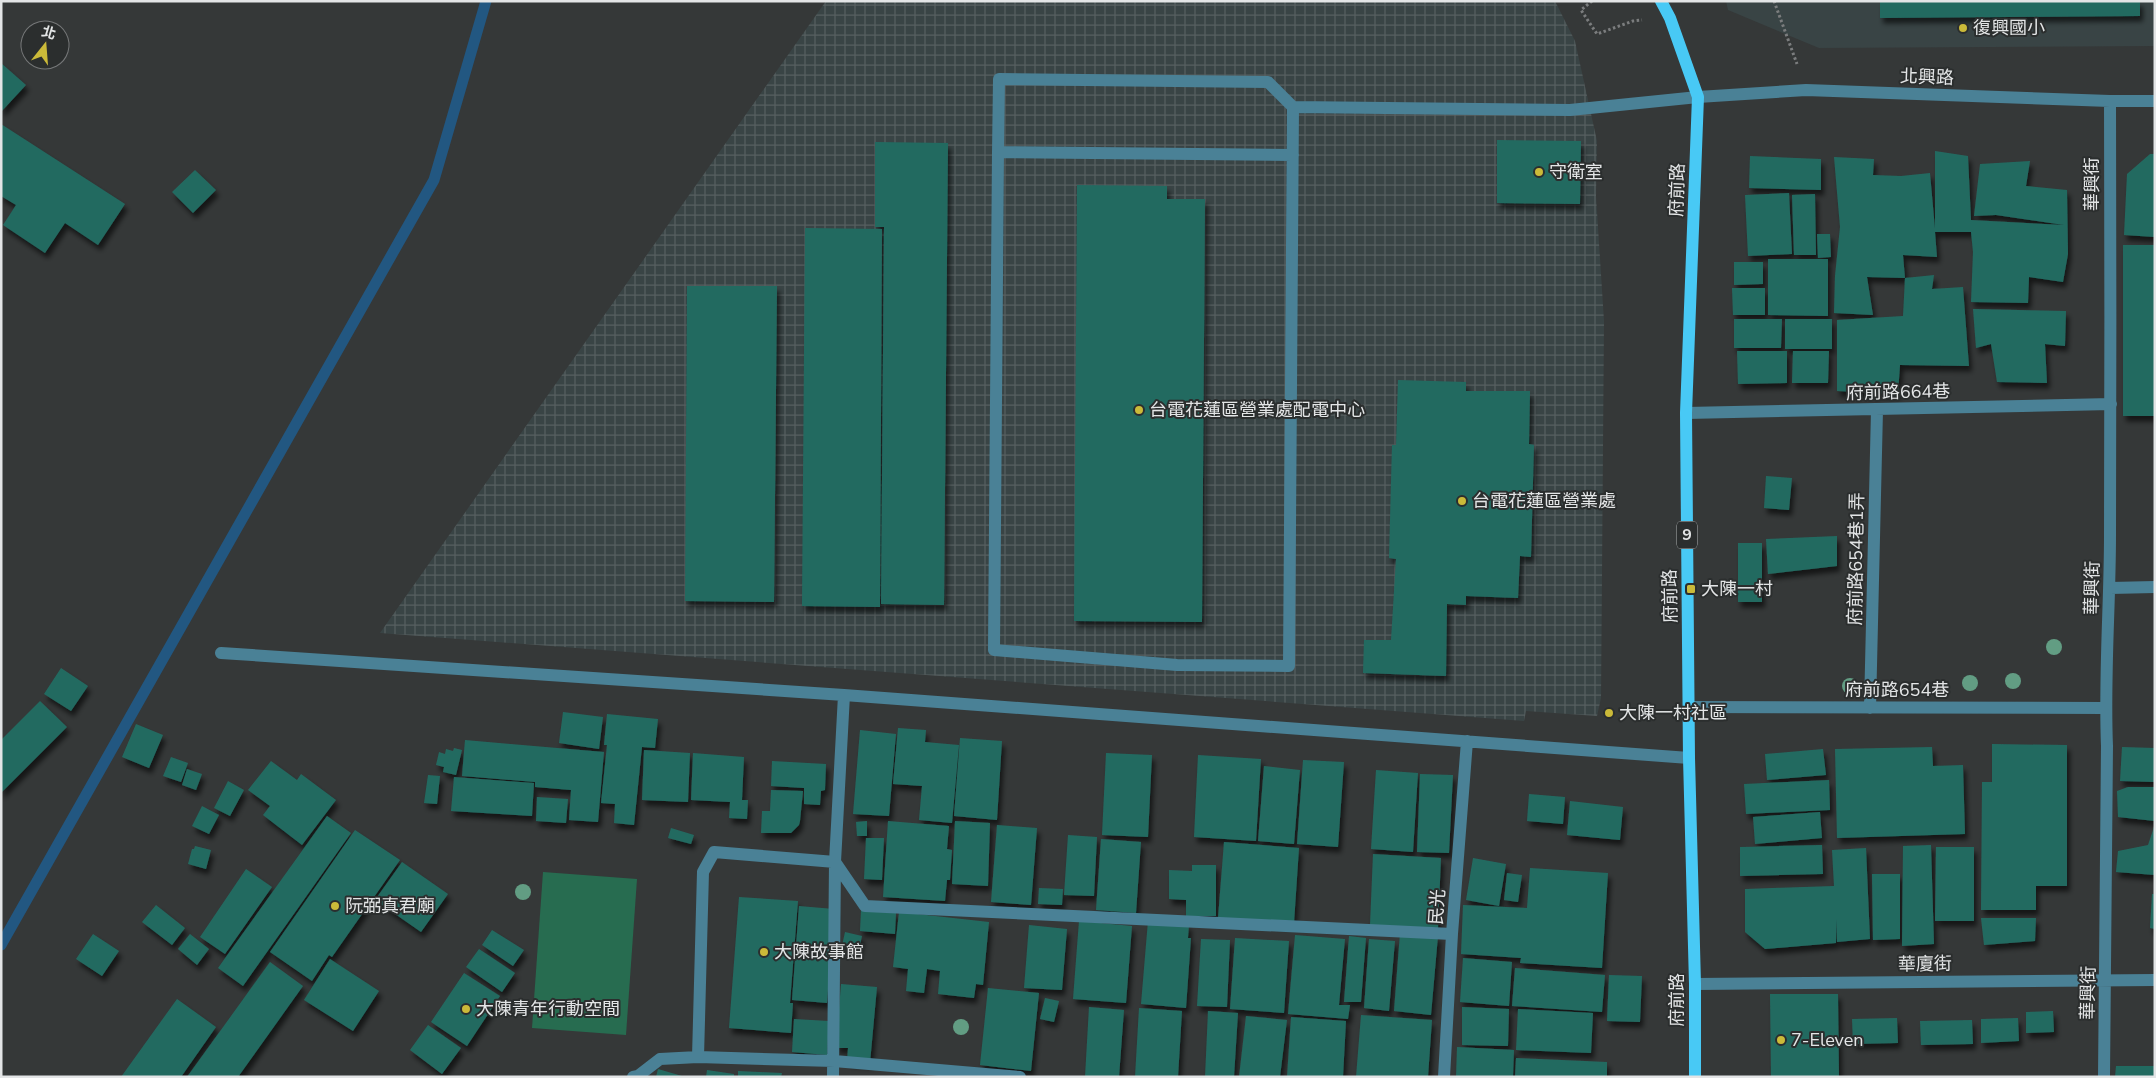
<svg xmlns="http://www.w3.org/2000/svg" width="2156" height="1078" font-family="'Nunito Sans','Noto Sans TC',sans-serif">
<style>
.built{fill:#394445}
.industrial{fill:url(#industrial-grid)}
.grass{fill:#276c50}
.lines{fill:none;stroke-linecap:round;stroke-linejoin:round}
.stream{stroke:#225781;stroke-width:11}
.building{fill:#236a61;filter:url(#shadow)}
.path{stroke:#7b7d7e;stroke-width:3;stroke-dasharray:2.5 2.5;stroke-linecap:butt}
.minor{stroke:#4a8196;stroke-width:12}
.major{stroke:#48c9f5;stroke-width:12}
.tree{fill:#629d83}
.poi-dot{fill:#cbba39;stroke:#2b2e2e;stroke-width:2}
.labels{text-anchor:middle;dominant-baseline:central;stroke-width:4;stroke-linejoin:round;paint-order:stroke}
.shield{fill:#2b2e2e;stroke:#acaeaf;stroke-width:1}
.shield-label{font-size:16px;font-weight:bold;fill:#e3e5e6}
.poi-label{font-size:18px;fill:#e3e5e6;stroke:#2b2e2e;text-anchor:start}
.street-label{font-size:18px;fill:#e3e5e6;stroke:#2b2e2e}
</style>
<defs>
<pattern id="industrial-grid" width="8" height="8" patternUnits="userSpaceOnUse" patternTransform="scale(1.25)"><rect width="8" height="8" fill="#394445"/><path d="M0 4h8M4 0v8" fill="none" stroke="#565f60"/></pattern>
<filter id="shadow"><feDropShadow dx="3" dy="5.5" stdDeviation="2.5" flood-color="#0009"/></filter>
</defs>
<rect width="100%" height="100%" fill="#353838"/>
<path class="built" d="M 1726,1 L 2155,1 L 2155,46 L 1819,48 L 1728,10 Z"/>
<path class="industrial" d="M 826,1 L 1555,1 L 1575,41 L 1597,141 L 1596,196 L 1604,321 L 1601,698 L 1597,716 L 1526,711 L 1524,721 L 380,633 Z"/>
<path class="grass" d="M 543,872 L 637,879 L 626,1035 L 532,1028 Z"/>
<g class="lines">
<path class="stream" d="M 1,945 L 434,180 L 486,1"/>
</g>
<path class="building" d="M 1880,1 L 2140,1 L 2140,16 L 1880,18 Z
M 1,63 L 26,85 L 1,112 Z
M 1,124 L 125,204 L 98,245 L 65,223 L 45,253 L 3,225 L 16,205 L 1,196 Z
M 1497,140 L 1581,141 L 1580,204 L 1497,203 Z
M 875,142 L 948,143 L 944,605 L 881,604 L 884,227 L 875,227 Z
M 1935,151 L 1968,156 L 1971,220 L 2064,225 L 1996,215 L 1974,216 L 1980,164 L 2030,161 L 2026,186 L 2067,190 L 2068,254 L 2063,282 L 2029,277 L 2028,303 L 1971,302 L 1973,252 L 1971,232 L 1935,232 L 1937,257 L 1903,255 L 1905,278 L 1867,277 L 1873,315 L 1834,313 L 1835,276 L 1840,227 L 1834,157 L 1874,159 L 1873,175 L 1901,176 L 1930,173 L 1935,229 Z
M 2150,154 L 2155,154 L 2155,237 L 2124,235 L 2127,174 Z
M 1750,156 L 1821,159 L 1821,190 L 1749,188 Z
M 195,170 L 216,190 L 193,213 L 172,192 Z
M 1077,185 L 1167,186 L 1167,199 L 1205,199 L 1202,622 L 1074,621 Z
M 1789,193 L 1792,254 L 1748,256 L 1745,195 Z
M 1815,194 L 1816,255 L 1794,255 L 1792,195 Z
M 805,228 L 882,229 L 880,607 L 802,606 Z
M 1817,234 L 1830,234 L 1831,257 L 1818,258 Z
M 2123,245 L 2155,245 L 2155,416 L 2123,416 Z
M 1768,259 L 1828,259 L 1828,316 L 1768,315 Z
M 1734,262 L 1763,262 L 1763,284 L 1734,285 Z
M 1934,275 L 1932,289 L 1963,287 L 1969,366 L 1900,365 L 1898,394 L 1837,391 L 1837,320 L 1903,316 L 1905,278 Z
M 687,286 L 777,286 L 774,602 L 685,601 Z
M 1732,288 L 1765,288 L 1765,315 L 1733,315 Z
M 1973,309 L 2066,311 L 2065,346 L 2045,344 L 2047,383 L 1997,382 L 1991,344 L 1976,348 Z
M 1734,319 L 1782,319 L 1781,348 L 1734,348 Z
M 1785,319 L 1832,319 L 1832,349 L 1785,349 Z
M 1737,351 L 1787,351 L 1787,383 L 1738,384 Z
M 1793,351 L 1829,351 L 1828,383 L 1792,383 Z
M 1398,380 L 1466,382 L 1466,391 L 1530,391 L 1529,444 L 1534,445 L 1531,557 L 1520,556 L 1518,598 L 1466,596 L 1466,605 L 1447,604 L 1446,676 L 1363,673 L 1364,640 L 1391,640 L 1396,559 L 1389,558 L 1392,445 L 1396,445 Z
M 1766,476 L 1792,478 L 1789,510 L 1764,508 Z
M 1837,536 L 1837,566 L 1768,574 L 1766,539 Z
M 1738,543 L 1762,543 L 1762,602 L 1738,602 Z
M 61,668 L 88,686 L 71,711 L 44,694 Z
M 40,701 L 67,727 L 1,793 L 1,740 Z
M 563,712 L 603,717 L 599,749 L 559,743 Z
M 607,714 L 658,719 L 655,748 L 642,747 L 634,825 L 614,823 L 615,804 L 601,803 L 607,745 L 604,745 Z
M 136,724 L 163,735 L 149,768 L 122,757 Z
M 898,728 L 926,730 L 925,742 L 959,745 L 952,823 L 919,820 L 922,786 L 893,784 Z
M 860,730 L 896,734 L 889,816 L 853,814 Z
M 960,738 L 1002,741 L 997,820 L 954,816 Z
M 465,740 L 604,752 L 598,822 L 569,820 L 571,790 L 535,787 L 535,782 L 462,776 Z
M 1992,744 L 2067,745 L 2067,886 L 2036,886 L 2036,910 L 1981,910 L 1982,782 L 1992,782 Z
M 1932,747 L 1933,766 L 1963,765 L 1965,834 L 1837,838 L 1835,749 Z
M 2122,747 L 2155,748 L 2155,782 L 2120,781 Z
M 454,748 L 462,750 L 456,775 L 443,772 L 444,767 L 436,765 L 439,752 L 445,754 L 446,749 L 453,751 Z
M 1823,749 L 1826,775 L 1767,780 L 1765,754 Z
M 644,750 L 690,753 L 688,802 L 642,800 Z
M 693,753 L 744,757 L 742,800 L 748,800 L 747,819 L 729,818 L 730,802 L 691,800 Z
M 1106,753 L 1152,755 L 1148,837 L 1102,835 Z
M 1198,755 L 1261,759 L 1256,841 L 1194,837 Z
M 171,757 L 188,763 L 181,782 L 163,776 Z
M 1303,760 L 1344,762 L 1338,847 L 1297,844 Z
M 271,761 L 297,780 L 301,774 L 336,800 L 302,845 L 263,815 L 270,806 L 248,790 Z
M 772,761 L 826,764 L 825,790 L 821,791 L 820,805 L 804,804 L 804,788 L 771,786 Z
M 1264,766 L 1300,770 L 1294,844 L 1258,841 Z
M 187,769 L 202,774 L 196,790 L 182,785 Z
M 1376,770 L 1418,773 L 1413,852 L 1371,849 Z
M 1420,774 L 1453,775 L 1449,853 L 1417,852 Z
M 428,775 L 440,776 L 437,804 L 424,803 Z
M 454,777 L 534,783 L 532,816 L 451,811 Z
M 1829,780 L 1830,810 L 1746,814 L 1744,784 Z
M 228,781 L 244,790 L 230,816 L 214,808 Z
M 2128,787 L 2155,787 L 2155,821 L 2118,817 L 2117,791 Z
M 771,790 L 803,791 L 800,821 L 799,825 L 791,833 L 761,833 L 762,811 L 770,811 Z
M 1529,794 L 1565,797 L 1563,824 L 1527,821 Z
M 537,797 L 568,799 L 566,823 L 536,821 Z
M 1570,801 L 1623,807 L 1620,840 L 1567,835 Z
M 202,806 L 219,815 L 209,834 L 192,826 Z
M 1820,812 L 1822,838 L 1755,844 L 1753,817 Z
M 327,816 L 351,833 L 243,986 L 218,968 Z
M 867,821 L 867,836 L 857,836 L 856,822 Z
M 888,821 L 949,826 L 947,849 L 952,850 L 950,880 L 947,880 L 945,901 L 883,897 Z
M 955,821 L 990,823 L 988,886 L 952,884 Z
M 997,825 L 1037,828 L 1031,905 L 991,902 Z
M 2154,827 L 2155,875 L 2116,872 L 2118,851 L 2148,845 Z
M 671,828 L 694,835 L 691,844 L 668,838 Z
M 355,830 L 400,860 L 332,957 L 329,955 L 312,981 L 270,952 Z
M 1068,835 L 1097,837 L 1094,896 L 1064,895 Z
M 866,838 L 884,838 L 882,880 L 864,879 Z
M 1101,839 L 1141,842 L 1136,913 L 1096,910 Z
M 1224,842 L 1299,848 L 1294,923 L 1218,918 Z
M 1822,845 L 1823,874 L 1740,876 L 1740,847 Z
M 1931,845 L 1934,944 L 1902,946 L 1903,846 Z
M 195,846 L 211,850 L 206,869 L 188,864 L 192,849 L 194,849 Z
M 1936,847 L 1974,847 L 1974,921 L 1935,921 Z
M 1866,848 L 1870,939 L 1837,942 L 1836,919 L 1836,943 L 1765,949 L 1745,932 L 1745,889 L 1834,886 L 1832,850 Z
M 1373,854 L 1441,858 L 1438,928 L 1370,925 Z
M 1473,858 L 1506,864 L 1499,906 L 1466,900 Z
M 402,862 L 448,894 L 421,932 L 375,900 Z
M 1192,865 L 1216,865 L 1216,916 L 1186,916 L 1186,900 L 1169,899 L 1169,870 L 1192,871 Z
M 1530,868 L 1608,873 L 1602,968 L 1520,963 L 1521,958 L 1461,954 L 1463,905 L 1527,908 Z
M 246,869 L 272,887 L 225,954 L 200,937 Z
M 1507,873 L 1522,875 L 1518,902 L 1504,900 Z
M 1872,874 L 1900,874 L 1900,939 L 1873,940 Z
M 1039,888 L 1063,889 L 1062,905 L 1038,904 Z
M 2152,894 L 2155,894 L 2155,929 L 2150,928 Z
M 739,897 L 798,901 L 790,1003 L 793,1003 L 791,1033 L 729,1028 Z
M 156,905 L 185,928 L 172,945 L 142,922 Z
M 799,906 L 834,909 L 827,1003 L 792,1000 Z
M 861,910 L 896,913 L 895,934 L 860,931 Z
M 899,912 L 989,922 L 983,985 L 976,984 L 974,998 L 938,994 L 940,971 L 927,969 L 924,993 L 906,991 L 908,969 L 893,967 Z
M 1981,918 L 2036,918 L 2035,941 L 1984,945 Z
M 1079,921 L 1132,926 L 1126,1003 L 1073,999 Z
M 1148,921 L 1189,925 L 1188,938 L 1191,938 L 1186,1008 L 1141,1004 Z
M 1029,925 L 1067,929 L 1062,990 L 1024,988 Z
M 492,930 L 524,950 L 513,966 L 482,945 Z
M 845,932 L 862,936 L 859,950 L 842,946 Z
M 1400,933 L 1438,936 L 1431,1015 L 1394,1011 Z
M 93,934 L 119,951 L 102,976 L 76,959 Z
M 190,934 L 209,949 L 197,965 L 178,949 Z
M 1295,935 L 1345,939 L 1339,1005 L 1350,1005 L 1348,1019 L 1288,1014 Z
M 1349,936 L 1366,938 L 1361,1002 L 1344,1002 Z
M 1235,938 L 1289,941 L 1284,1013 L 1230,1009 Z
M 1201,939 L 1230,940 L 1227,1007 L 1197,1006 Z
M 1369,939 L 1395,941 L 1389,1011 L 1364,1008 Z
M 479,949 L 515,973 L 502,992 L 466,967 Z
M 1463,958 L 1512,962 L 1509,1006 L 1460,1002 Z
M 330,959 L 379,991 L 353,1031 L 304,1000 Z
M 270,962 L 303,986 L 238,1077 L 187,1077 Z
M 1515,968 L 1605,975 L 1602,1012 L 1512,1006 Z
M 464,973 L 500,996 L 467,1046 L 431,1022 Z
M 1609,975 L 1642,976 L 1640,1022 L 1607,1021 Z
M 841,984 L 877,987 L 870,1063 L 847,1061 L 848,1048 L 836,1048 Z
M 988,988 L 1039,993 L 1031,1071 L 980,1065 Z
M 1770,994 L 1838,994 L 1839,1077 L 1771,1077 Z
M 1045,998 L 1059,1001 L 1054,1022 L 1040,1019 Z
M 177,999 L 216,1027 L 181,1077 L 121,1077 Z
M 1089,1007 L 1124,1010 L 1119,1077 L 1085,1077 Z
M 1462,1007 L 1509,1009 L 1508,1046 L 1462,1045 Z
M 1139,1008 L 1182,1011 L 1178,1077 L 1135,1077 Z
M 1518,1009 L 1593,1013 L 1591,1053 L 1516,1050 Z
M 1208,1011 L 1238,1013 L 1234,1077 L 1205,1077 Z
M 2053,1011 L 2054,1032 L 2026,1033 L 2026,1012 Z
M 1361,1015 L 1432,1020 L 1428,1077 L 1356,1077 Z
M 1246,1016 L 1287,1020 L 1280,1077 L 1239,1077 Z
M 1291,1017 L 1346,1021 L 1343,1077 L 1287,1077 Z
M 1897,1018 L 1898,1043 L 1853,1044 L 1852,1019 Z
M 2018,1018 L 2019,1041 L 1981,1043 L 1981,1019 Z
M 794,1019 L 829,1021 L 827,1055 L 792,1052 Z
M 1972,1020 L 1973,1044 L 1921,1045 L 1920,1021 Z
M 428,1025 L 461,1048 L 442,1074 L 410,1050 Z
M 1457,1047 L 1514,1050 L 1513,1077 L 1456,1077 Z
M 1516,1058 L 1607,1062 L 1607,1077 L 1515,1077 Z
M 2116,1066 L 2155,1066 L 2155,1077 L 2115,1077 Z
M 658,1069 L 682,1076 L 682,1077 L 656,1077 Z
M 707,1070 L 734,1074 L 734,1077 L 706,1077 Z
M 738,1071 L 782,1073 L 781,1077 L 738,1077 Z"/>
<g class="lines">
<path class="path" d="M 1592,1 L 1581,10 L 1597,34 L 1633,21 L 1642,20
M 1774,1 L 1797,64"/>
<path class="minor" d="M 998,152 L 994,650 L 1177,665 L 1289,666 L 1293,107 L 1570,110 L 1698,97 L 1806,90 L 2110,101 L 2155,101
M 1293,155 L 998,152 L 999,79 L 1268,82 L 1293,107
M 1686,413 L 2111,404
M 2110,588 L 2155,587
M 221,653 L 844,695 L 1689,758
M 1689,707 L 2105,708
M 1870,708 L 1877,410
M 1695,984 L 2155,980
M 698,1057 L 834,1061 L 1020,1077
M 633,1077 L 638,1076 L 660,1059 L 698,1057 L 703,872 L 714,852 L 835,862 L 844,695
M 833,1077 L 835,862 L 865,906 L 1452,934
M 1444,1077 L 1452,934 L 1467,741
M 2104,1077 L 2107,746 C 2104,676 2110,606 2110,535 C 2111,390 2110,246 2110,101"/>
<path class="major" d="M 1661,1 L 1670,18 L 1698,97 L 1686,413 L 1689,758 L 1695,984 L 1695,1077"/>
</g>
<g class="tree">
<circle cx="2054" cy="647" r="8"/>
<circle cx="2013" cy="681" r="8"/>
<circle cx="1970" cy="683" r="8"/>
<circle cx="1850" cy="686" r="8"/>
<circle cx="523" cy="892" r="8"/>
<circle cx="961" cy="1027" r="8"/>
</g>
<g class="poi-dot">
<circle cx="1963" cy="28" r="5"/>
<circle cx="1539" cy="172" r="5"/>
<circle cx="1139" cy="410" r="5"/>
<circle cx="1462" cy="501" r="5"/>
<rect x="1686" y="584" width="10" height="10" rx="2.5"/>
<circle cx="1609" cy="713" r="5"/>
<circle cx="335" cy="906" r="5"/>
<circle cx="764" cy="952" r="5"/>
<circle cx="466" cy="1009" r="5"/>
<circle cx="1781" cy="1040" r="5"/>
</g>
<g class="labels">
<rect class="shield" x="1677" y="521.5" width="20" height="27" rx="4"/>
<g class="shield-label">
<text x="1687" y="535">9</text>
</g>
<g class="poi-label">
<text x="1973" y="28">復興國小</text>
<text x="1549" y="172">守衛室</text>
<text x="1149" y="410">台電花蓮區營業處配電中心</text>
<text x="1472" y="501">台電花蓮區營業處</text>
<text x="1701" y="589">大陳一村</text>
<text x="1619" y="713">大陳一村社區</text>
<text x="345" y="906">阮弼真君廟</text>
<text x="774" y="952">大陳故事館</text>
<text x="476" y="1009">大陳青年行動空間</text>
<text x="1791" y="1040">7-Eleven</text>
</g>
<g class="street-label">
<text transform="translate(1927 77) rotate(2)">北興路</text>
<text transform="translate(2092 184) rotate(-90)">華興街</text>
<text transform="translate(1677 190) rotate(-88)">府前路</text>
<text transform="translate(1898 392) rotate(-1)">府前路664巷</text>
<text transform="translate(1856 559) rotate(-89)">府前路654巷1弄</text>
<text transform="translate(2092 588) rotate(-89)">華興街</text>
<text transform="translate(1670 596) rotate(-91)">府前路</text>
<text x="1897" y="690">府前路654巷</text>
<text transform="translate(1437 907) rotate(-86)">民光</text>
<text transform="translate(1925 964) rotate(-1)">華廈街</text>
<text transform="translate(2088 993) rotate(-89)">華興街</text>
<text transform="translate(1677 1000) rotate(-90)">府前路</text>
</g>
</g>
<rect width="2156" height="1078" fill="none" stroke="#e3e5e6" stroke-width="5"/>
<g transform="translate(45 45) rotate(17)"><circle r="24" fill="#2b2e2e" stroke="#757778"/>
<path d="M0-4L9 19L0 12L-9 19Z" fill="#cbba39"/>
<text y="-8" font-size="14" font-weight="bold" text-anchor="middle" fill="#e3e5e6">北</text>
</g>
</svg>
